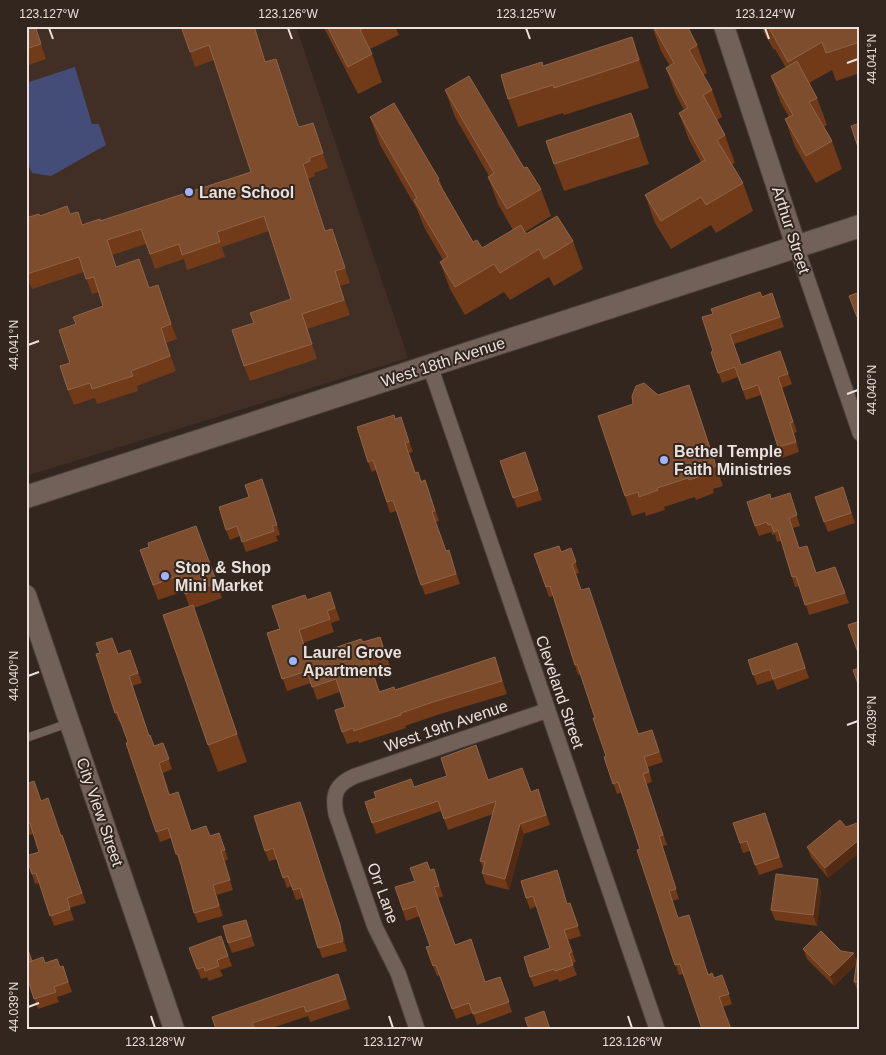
<svg xmlns="http://www.w3.org/2000/svg" width="886" height="1055" font-family="Helvetica,sans-serif">
<style>
.built{fill:#412f25}
.green{fill:#434d77}
.lines{fill:none;stroke-linecap:round;stroke-linejoin:round}
.service-casing{stroke:#4c413c;stroke-width:9}
.minor-casing{stroke:#4c413c;stroke-width:17}
.tertiary-casing{stroke:#4c413c;stroke-width:22}
.secondary-casing{stroke:#4c413c;stroke-width:24}
.service{stroke:#716159;stroke-width:8}
.minor{stroke:#716159;stroke-width:15}
.tertiary{stroke:#716159;stroke-width:20}
.secondary{stroke:#716159;stroke-width:22}
.wall{fill:#713b19}
.shaded-wall{fill:#532b12}
.building{fill:#7e4d2e;stroke:#8f6449}
.ticks{fill:none;stroke:#eae1dc;stroke-width:2}
.poi-dot{fill:#a0b3fd;stroke:#33261f;stroke-width:2}
.labels{text-anchor:middle;dominant-baseline:central;stroke-width:4;stroke-linejoin:round;paint-order:stroke}
.poi-label{font-size:16px;font-weight:bold;fill:#eae1dc;stroke:#33261f;text-anchor:start}
.street-label{font-size:16px;fill:#eae1dc;stroke:#33261f}
.neatline{fill:none;stroke:#eae1dc;stroke-width:2}
.ticks-label{font-size:12px;text-anchor:middle;fill:#eae1dc}
</style>
<rect width="100%" height="100%" fill="#33261f"/>
<path class="built" d="M 26,26 L 296,26 L 408,358 L 26,476 Z"/>
<path class="green" d="M 75,67 L 92,124 L 99,124 L 106,145 L 51,176 L 32,173 L 26,160 L 26,83 Z"/>
<g class="lines">
<defs>
<path id="service" d="M 26,738 L 69,723"/>
<path id="minor" d="M 796,246 L 860,433
M 430,366 L 657,1029
M 417,1029 L 398,973 L 375,927 L 336,814 C 332,794 336,784 355,776 L 548,710"/>
<path id="tertiary" d="M 724,26 L 796,246
M 26,595 L 174,1029"/>
<path id="secondary" d="M 26,497 L 860,226"/>
</defs>
<use href="#service" class="service-casing"/>
<use href="#minor" class="minor-casing"/>
<use href="#tertiary" class="tertiary-casing"/>
<use href="#secondary" class="secondary-casing"/>
<use href="#service" class="service"/>
<use href="#minor" class="minor"/>
<use href="#tertiary" class="tertiary"/>
<use href="#secondary" class="secondary"/>
</g>
<path class="wall" d="M 26,26 L 35,26 L 46,59 L 26,66 Z
M 255,26 L 266,62 L 276,59 L 298,125 L 299,127 L 313,123 L 328,168 L 314,173 L 315,176 L 308,179 L 325,231 L 332,229 L 350,283 L 340,286 L 350,315 L 307,329 L 317,359 L 250,381 L 244,366 L 254,323 L 291,299 L 269,231 L 222,247 L 225,257 L 187,270 L 184,259 L 155,269 L 146,244 L 112,255 L 116,267 L 149,288 L 164,300 L 177,339 L 166,343 L 176,371 L 137,386 L 138,391 L 97,404 L 95,398 L 74,405 L 68,390 L 70,363 L 76,324 L 103,306 L 99,292 L 92,294 L 84,272 L 32,289 L 30,284 L 26,285 L 26,208 L 29,217 L 70,214 L 78,212 L 82,225 L 100,221 L 251,172 L 214,60 L 195,67 L 190,52 Z
M 320,26 L 395,26 L 399,35 L 370,49 L 372,54 L 382,82 L 358,94 L 324,28 L 322,29 Z
M 652,26 L 687,26 L 697,45 L 707,73 L 703,75 L 712,90 L 722,117 L 717,120 L 725,135 L 735,163 L 731,165 L 743,183 L 753,211 L 716,233 L 711,225 L 671,249 L 655,223 L 645,195 L 701,162 L 689,140 L 679,113 L 684,110 L 676,95 L 666,68 L 670,66 L 661,51 Z
M 761,26 L 858,26 L 860,32 L 860,73 L 836,81 L 832,70 L 809,83 L 817,98 L 827,125 L 824,127 L 832,141 L 842,169 L 816,183 L 795,147 L 785,119 L 789,117 L 781,103 L 771,76 L 786,68 L 775,49 L 774,50 L 764,33 Z
M 632,37 L 649,88 L 564,115 L 563,113 L 518,127 L 508,99 L 543,66 Z
M 445,90 L 524,168 L 541,189 L 551,216 L 525,232 L 526,234 L 573,241 L 583,269 L 554,286 L 549,277 L 510,300 L 504,292 L 465,315 L 450,289 L 440,262 L 443,260 L 424,227 L 417,209 L 380,145 L 370,117 L 439,179 L 443,189 L 473,242 L 482,248 L 513,230 L 498,204 L 488,177 L 489,176 L 455,117 Z
M 631,113 L 649,164 L 564,191 L 554,164 Z
M 860,292 L 860,325 L 857,317 Z
M 772,293 L 784,327 L 734,344 L 741,365 L 780,351 L 792,384 L 782,388 L 797,432 L 794,433 L 799,452 L 782,458 L 761,395 L 746,400 L 738,377 L 722,383 L 711,352 L 713,351 L 713,314 Z
M 658,395 L 696,404 L 723,486 L 713,489 L 714,493 L 696,500 L 695,497 L 664,507 L 665,510 L 646,516 L 645,512 L 632,516 L 625,496 Z
M 401,417 L 413,452 L 409,453 L 416,473 L 422,481 L 425,480 L 439,521 L 436,522 L 446,551 L 452,560 L 460,584 L 425,595 L 396,511 L 390,513 L 376,470 L 372,472 L 368,462 L 395,419 Z
M 525,452 L 542,500 L 517,508 L 500,461 Z
M 843,487 L 855,523 L 828,532 L 824,522 Z
M 266,489 L 280,535 L 276,536 L 278,541 L 246,552 L 240,536 L 230,540 L 226,530 L 249,497 Z
M 772,499 L 793,503 L 800,526 L 793,528 L 799,548 L 811,556 L 816,573 L 835,567 L 849,603 L 809,615 L 800,586 L 795,587 L 781,541 L 777,542 L 775,534 L 772,535 L 771,532 L 759,536 L 755,526 Z
M 196,526 L 222,598 L 194,608 L 247,762 L 218,772 L 208,745 L 189,606 L 184,591 L 158,600 L 140,550 L 149,547 Z
M 571,548 L 579,573 L 576,574 L 581,590 L 639,734 L 656,740 L 663,762 L 648,767 L 652,782 L 646,784 L 667,845 L 662,846 L 679,899 L 672,901 L 678,918 L 709,974 L 714,978 L 722,975 L 732,1004 L 723,1007 L 684,974 L 679,975 L 640,849 L 622,792 L 617,794 L 604,757 L 606,756 L 595,718 L 581,674 L 578,675 L 553,596 L 549,597 L 534,554 L 561,552 Z
M 330,592 L 340,620 L 331,623 L 334,632 L 303,643 L 308,657 L 380,637 L 390,666 L 373,671 L 380,692 L 395,690 L 499,670 L 507,694 L 437,715 L 405,726 L 406,728 L 359,743 L 358,741 L 347,744 L 342,732 L 345,707 L 340,692 L 317,700 L 311,683 L 287,691 L 267,633 L 280,629 L 307,600 Z
M 797,643 L 809,678 L 777,690 L 773,680 L 757,685 L 748,660 Z
M 130,650 L 142,683 L 132,686 L 149,735 L 154,746 L 163,743 L 172,769 L 163,773 L 170,795 L 191,831 L 210,836 L 219,833 L 228,859 L 225,861 L 233,890 L 217,895 L 223,916 L 198,923 L 194,913 L 181,864 L 180,864 L 171,838 L 160,842 L 126,743 L 128,742 L 121,722 L 119,722 L 115,713 L 118,654 Z
M 488,780 L 531,792 L 538,789 L 550,825 L 524,834 L 509,890 L 486,884 L 482,873 L 484,869 L 480,861 L 493,814 L 448,830 L 441,811 L 376,834 L 365,802 L 414,787 Z
M 26,784 L 41,801 L 61,836 L 62,835 L 86,903 L 70,908 L 74,920 L 54,926 L 39,883 L 35,884 L 32,874 L 39,852 L 33,834 L 26,836 Z
M 304,812 L 343,935 L 347,951 L 322,958 L 303,898 L 296,900 L 291,886 L 287,888 L 277,859 L 269,861 L 265,851 Z
M 860,822 L 860,852 L 828,878 L 811,857 L 807,847 L 846,827 Z
M 733,823 L 769,823 L 783,867 L 759,875 L 750,851 L 743,853 Z
M 434,869 L 443,896 L 438,898 L 455,945 L 485,982 L 500,977 L 512,1012 L 477,1025 L 473,1013 L 456,1019 L 440,975 L 437,976 L 426,947 L 430,946 L 420,916 L 406,921 L 395,887 L 415,881 L 430,870 Z
M 557,870 L 567,904 L 570,903 L 581,936 L 568,940 L 576,962 L 572,963 L 577,975 L 559,982 L 558,979 L 534,987 L 530,977 L 550,948 L 537,906 L 530,909 L 526,898 Z
M 821,890 L 817,926 L 775,920 L 771,910 Z
M 246,920 L 255,946 L 232,953 L 228,943 Z
M 221,936 L 232,966 L 220,970 L 223,976 L 209,981 L 207,977 L 201,979 L 189,948 Z
M 803,949 L 841,951 L 857,961 L 860,953 L 860,992 L 858,992 L 854,982 L 856,964 L 834,986 L 807,959 Z
M 32,961 L 45,963 L 60,967 L 63,966 L 72,992 L 57,997 L 59,1002 L 38,1009 L 26,974 Z
M 342,984 L 350,1009 L 310,1022 L 308,1016 L 269,1029 L 216,1029 Z"/>
<path class="shaded-wall" d="M 254,26 L 255,26 L 271,77 L 265,62 Z
M 632,37 L 642,64 L 649,88 L 639,60 Z
M 158,285 L 164,300 L 177,339 L 171,324 Z
M 689,385 L 696,404 L 723,486 L 716,466 Z
M 193,605 L 203,632 L 247,762 L 237,734 Z
M 300,802 L 343,935 L 347,951 L 343,941 Z
M 520,824 L 524,834 L 509,890 L 505,879 Z
M 860,839 L 860,852 L 828,878 L 825,868 Z
M 221,851 L 225,861 L 233,890 L 230,880 Z
M 818,879 L 821,890 L 817,926 L 813,915 Z
M 213,885 L 217,895 L 223,916 L 219,906 Z
M 854,953 L 857,963 L 834,986 L 830,976 Z"/>
<path class="building" d="M 26,26 L 35,26 L 41,44 L 26,49 Z
M 181,26 L 254,26 L 265,62 L 276,59 L 297,123 L 299,127 L 313,123 L 323,153 L 309,158 L 310,161 L 303,164 L 325,231 L 332,229 L 345,268 L 335,271 L 344,300 L 302,314 L 312,344 L 244,366 L 232,330 L 254,323 L 250,313 L 291,299 L 264,216 L 217,232 L 220,242 L 182,255 L 179,244 L 150,254 L 141,229 L 107,240 L 116,267 L 139,259 L 149,288 L 158,285 L 171,324 L 161,328 L 170,356 L 131,371 L 133,376 L 92,389 L 90,383 L 68,390 L 60,366 L 70,363 L 59,330 L 76,324 L 73,317 L 103,306 L 94,277 L 86,279 L 79,257 L 27,274 L 26,209 L 29,217 L 39,214 L 40,216 L 67,206 L 70,214 L 78,212 L 82,225 L 100,219 L 100,221 L 251,172 L 209,45 L 190,52 Z
M 327,26 L 361,26 L 362,29 L 360,30 L 372,54 L 348,67 Z
M 653,26 L 687,26 L 697,45 L 689,50 L 712,90 L 703,95 L 725,135 L 717,140 L 743,183 L 706,205 L 701,197 L 661,221 L 645,195 L 705,160 L 679,113 L 688,108 L 666,68 L 674,63 Z
M 768,26 L 857,26 L 860,35 L 860,42 L 826,53 L 822,42 L 788,62 Z
M 632,37 L 639,60 L 554,88 L 553,85 L 508,99 L 501,75 L 542,62 L 543,66 Z
M 797,61 L 817,98 L 809,102 L 832,141 L 806,156 L 785,119 L 793,115 L 771,76 Z
M 469,76 L 524,168 L 527,167 L 541,189 L 507,209 L 488,177 L 494,173 L 445,90 Z
M 394,103 L 439,179 L 437,180 L 473,242 L 477,240 L 482,248 L 521,225 L 526,234 L 557,216 L 573,241 L 544,259 L 539,249 L 500,273 L 494,264 L 455,287 L 440,262 L 448,257 L 414,200 L 417,198 L 370,117 Z
M 631,113 L 639,136 L 554,164 L 546,141 Z
M 860,123 L 860,153 L 851,126 Z
M 760,292 L 762,297 L 772,293 L 780,317 L 730,334 L 741,365 L 780,351 L 788,374 L 778,377 L 793,422 L 790,423 L 796,442 L 778,447 L 758,385 L 743,390 L 735,367 L 718,373 L 711,352 L 713,351 L 702,317 L 713,314 L 711,309 Z
M 860,292 L 860,316 L 857,317 L 849,296 Z
M 644,383 L 658,395 L 689,385 L 716,466 L 706,470 L 707,474 L 689,480 L 688,478 L 657,488 L 658,490 L 639,497 L 638,492 L 625,496 L 598,416 L 633,404 L 632,396 L 636,386 Z
M 394,415 L 395,419 L 401,417 L 409,442 L 405,443 L 415,473 L 418,472 L 421,482 L 425,480 L 435,511 L 432,512 L 446,551 L 449,550 L 456,574 L 421,585 L 393,500 L 387,502 L 373,460 L 368,462 L 357,427 Z
M 525,452 L 538,490 L 513,498 L 500,461 Z
M 262,479 L 277,525 L 272,526 L 274,531 L 242,542 L 237,526 L 226,530 L 219,507 L 249,497 L 245,485 Z
M 843,487 L 851,513 L 824,522 L 815,497 Z
M 790,493 L 797,515 L 789,518 L 799,548 L 807,546 L 816,573 L 835,567 L 845,593 L 805,605 L 796,576 L 792,577 L 778,530 L 774,532 L 771,524 L 768,525 L 767,522 L 755,526 L 747,502 L 770,494 L 771,499 Z
M 196,526 L 217,583 L 185,594 L 178,576 L 153,585 L 140,550 L 149,547 L 148,543 Z
M 559,546 L 561,552 L 571,548 L 576,562 L 572,564 L 581,590 L 589,588 L 638,734 L 652,730 L 659,752 L 644,757 L 649,772 L 643,774 L 663,835 L 659,836 L 676,889 L 669,891 L 678,918 L 689,915 L 708,975 L 712,973 L 714,978 L 722,975 L 729,994 L 719,997 L 731,1029 L 702,1029 L 680,964 L 675,965 L 637,850 L 640,849 L 618,782 L 613,784 L 604,757 L 606,756 L 593,718 L 595,718 L 577,664 L 575,665 L 550,586 L 546,587 L 534,554 Z
M 330,592 L 335,608 L 327,611 L 330,619 L 299,630 L 308,657 L 361,639 L 363,642 L 380,637 L 385,653 L 368,659 L 379,692 L 394,687 L 395,690 L 495,657 L 502,681 L 433,702 L 401,713 L 401,715 L 354,731 L 353,728 L 342,732 L 335,710 L 345,707 L 336,679 L 312,687 L 307,671 L 282,679 L 267,633 L 280,629 L 272,606 L 305,595 L 307,600 Z
M 193,605 L 237,734 L 208,745 L 163,615 Z
M 860,621 L 860,658 L 848,625 Z
M 112,638 L 118,654 L 130,650 L 138,673 L 129,676 L 149,736 L 150,735 L 154,746 L 163,743 L 169,759 L 159,763 L 169,795 L 178,792 L 191,831 L 206,826 L 210,836 L 219,833 L 225,850 L 221,851 L 230,880 L 213,885 L 219,906 L 194,913 L 178,854 L 176,854 L 168,828 L 156,832 L 126,743 L 128,742 L 117,712 L 115,713 L 96,654 L 100,653 L 96,643 Z
M 797,643 L 805,668 L 773,679 L 770,669 L 753,675 L 748,660 Z
M 860,668 L 860,687 L 859,687 L 853,670 Z
M 476,745 L 488,780 L 522,768 L 531,792 L 538,789 L 546,815 L 520,824 L 505,879 L 482,873 L 485,862 L 480,861 L 496,801 L 444,819 L 438,801 L 372,823 L 365,802 L 376,798 L 374,792 L 411,779 L 414,787 L 447,776 L 441,758 Z
M 34,781 L 41,801 L 48,798 L 61,836 L 62,835 L 82,893 L 67,898 L 70,909 L 50,916 L 36,873 L 32,874 L 26,857 L 26,856 L 39,852 L 30,823 L 26,825 L 26,784 Z
M 300,802 L 340,925 L 343,941 L 318,948 L 300,888 L 293,890 L 288,876 L 283,878 L 273,848 L 265,851 L 254,816 Z
M 765,813 L 779,857 L 755,865 L 747,841 L 740,843 L 733,823 Z
M 840,820 L 846,827 L 860,822 L 860,839 L 825,868 L 807,847 Z
M 427,862 L 430,870 L 434,869 L 439,886 L 434,887 L 455,945 L 471,939 L 485,982 L 500,977 L 509,1002 L 473,1014 L 469,1003 L 452,1009 L 436,965 L 433,966 L 426,947 L 430,946 L 416,906 L 403,910 L 395,887 L 415,881 L 410,868 Z
M 557,870 L 567,904 L 570,903 L 578,926 L 564,930 L 572,952 L 569,953 L 573,965 L 555,971 L 554,969 L 530,977 L 524,957 L 550,948 L 533,896 L 526,898 L 521,881 Z
M 776,874 L 818,879 L 813,915 L 771,910 Z
M 246,920 L 251,936 L 228,943 L 223,926 Z
M 821,931 L 841,951 L 854,953 L 830,976 L 803,949 Z
M 221,936 L 228,956 L 217,960 L 219,966 L 205,971 L 204,967 L 197,969 L 189,948 Z
M 26,950 L 28,950 L 32,961 L 26,963 Z
M 858,953 L 860,953 L 860,982 L 854,982 Z
M 43,957 L 45,963 L 57,959 L 60,967 L 63,966 L 68,982 L 54,987 L 56,992 L 34,999 L 26,974 L 26,963 Z
M 338,974 L 346,999 L 306,1012 L 304,1006 L 252,1023 L 254,1027 L 250,1029 L 216,1029 L 212,1017 Z
M 544,1011 L 550,1029 L 529,1029 L 525,1018 Z"/>
<path class="ticks" d="M 49,28 L 53,39M 288,28 L 292,39M 526,28 L 530,39M 765,28 L 769,39M 847,63 L 858,59M 28,345 L 39,341M 847,394 L 858,390M 28,676 L 39,672M 847,725 L 858,721M 28,1007 L 39,1003M 151,1016 L 155,1028M 389,1016 L 393,1028M 628,1016 L 632,1028"/>
<g class="poi-dot">
<circle cx="189" cy="192" r="5"/>
<circle cx="664" cy="460" r="5"/>
<circle cx="165" cy="576" r="5"/>
<circle cx="293" cy="661" r="5"/>
</g>
<g class="labels">
<g class="poi-label">
<text x="199" y="192">Lane School</text>
<text x="674" y="451">Bethel Temple<tspan x="674" dy="18">Faith Ministries</tspan></text>
<text x="175" y="567">Stop &amp; Shop<tspan x="175" dy="18">Mini Market</tspan></text>
<text x="303" y="652">Laurel Grove<tspan x="303" dy="18">Apartments</tspan></text>
</g>
<g class="street-label">
<text transform="translate(791 230) rotate(72)">Arthur Street</text>
<text transform="translate(443 362) rotate(-18)">West 18th Avenue</text>
<text transform="translate(560 692) rotate(71)">Cleveland Street</text>
<text transform="translate(446 726) rotate(-19)">West 19th Avenue</text>
<text transform="translate(100 812) rotate(71)">City View Street</text>
<text transform="translate(383 893) rotate(70)">Orr Lane</text>
</g>
</g>
<rect width="886" height="1055" fill="none" stroke="#33261f" stroke-width="55"/>
<rect x="28" y="28" width="830" height="1000" class="neatline"/>
<g class="ticks-label">
<text x="49" y="18">123.127°W</text>
<text x="288" y="18">123.126°W</text>
<text x="526" y="18">123.125°W</text>
<text x="765" y="18">123.124°W</text>
<text transform="translate(872 59) rotate(-90)" y="4">44.041°N</text>
<text transform="translate(14 345) rotate(-90)" y="4">44.041°N</text>
<text transform="translate(872 390) rotate(-90)" y="4">44.040°N</text>
<text transform="translate(14 676) rotate(-90)" y="4">44.040°N</text>
<text transform="translate(872 721) rotate(-90)" y="4">44.039°N</text>
<text transform="translate(14 1007) rotate(-90)" y="4">44.039°N</text>
<text x="155" y="1046">123.128°W</text>
<text x="393" y="1046">123.127°W</text>
<text x="632" y="1046">123.126°W</text>
</g>
</svg>
